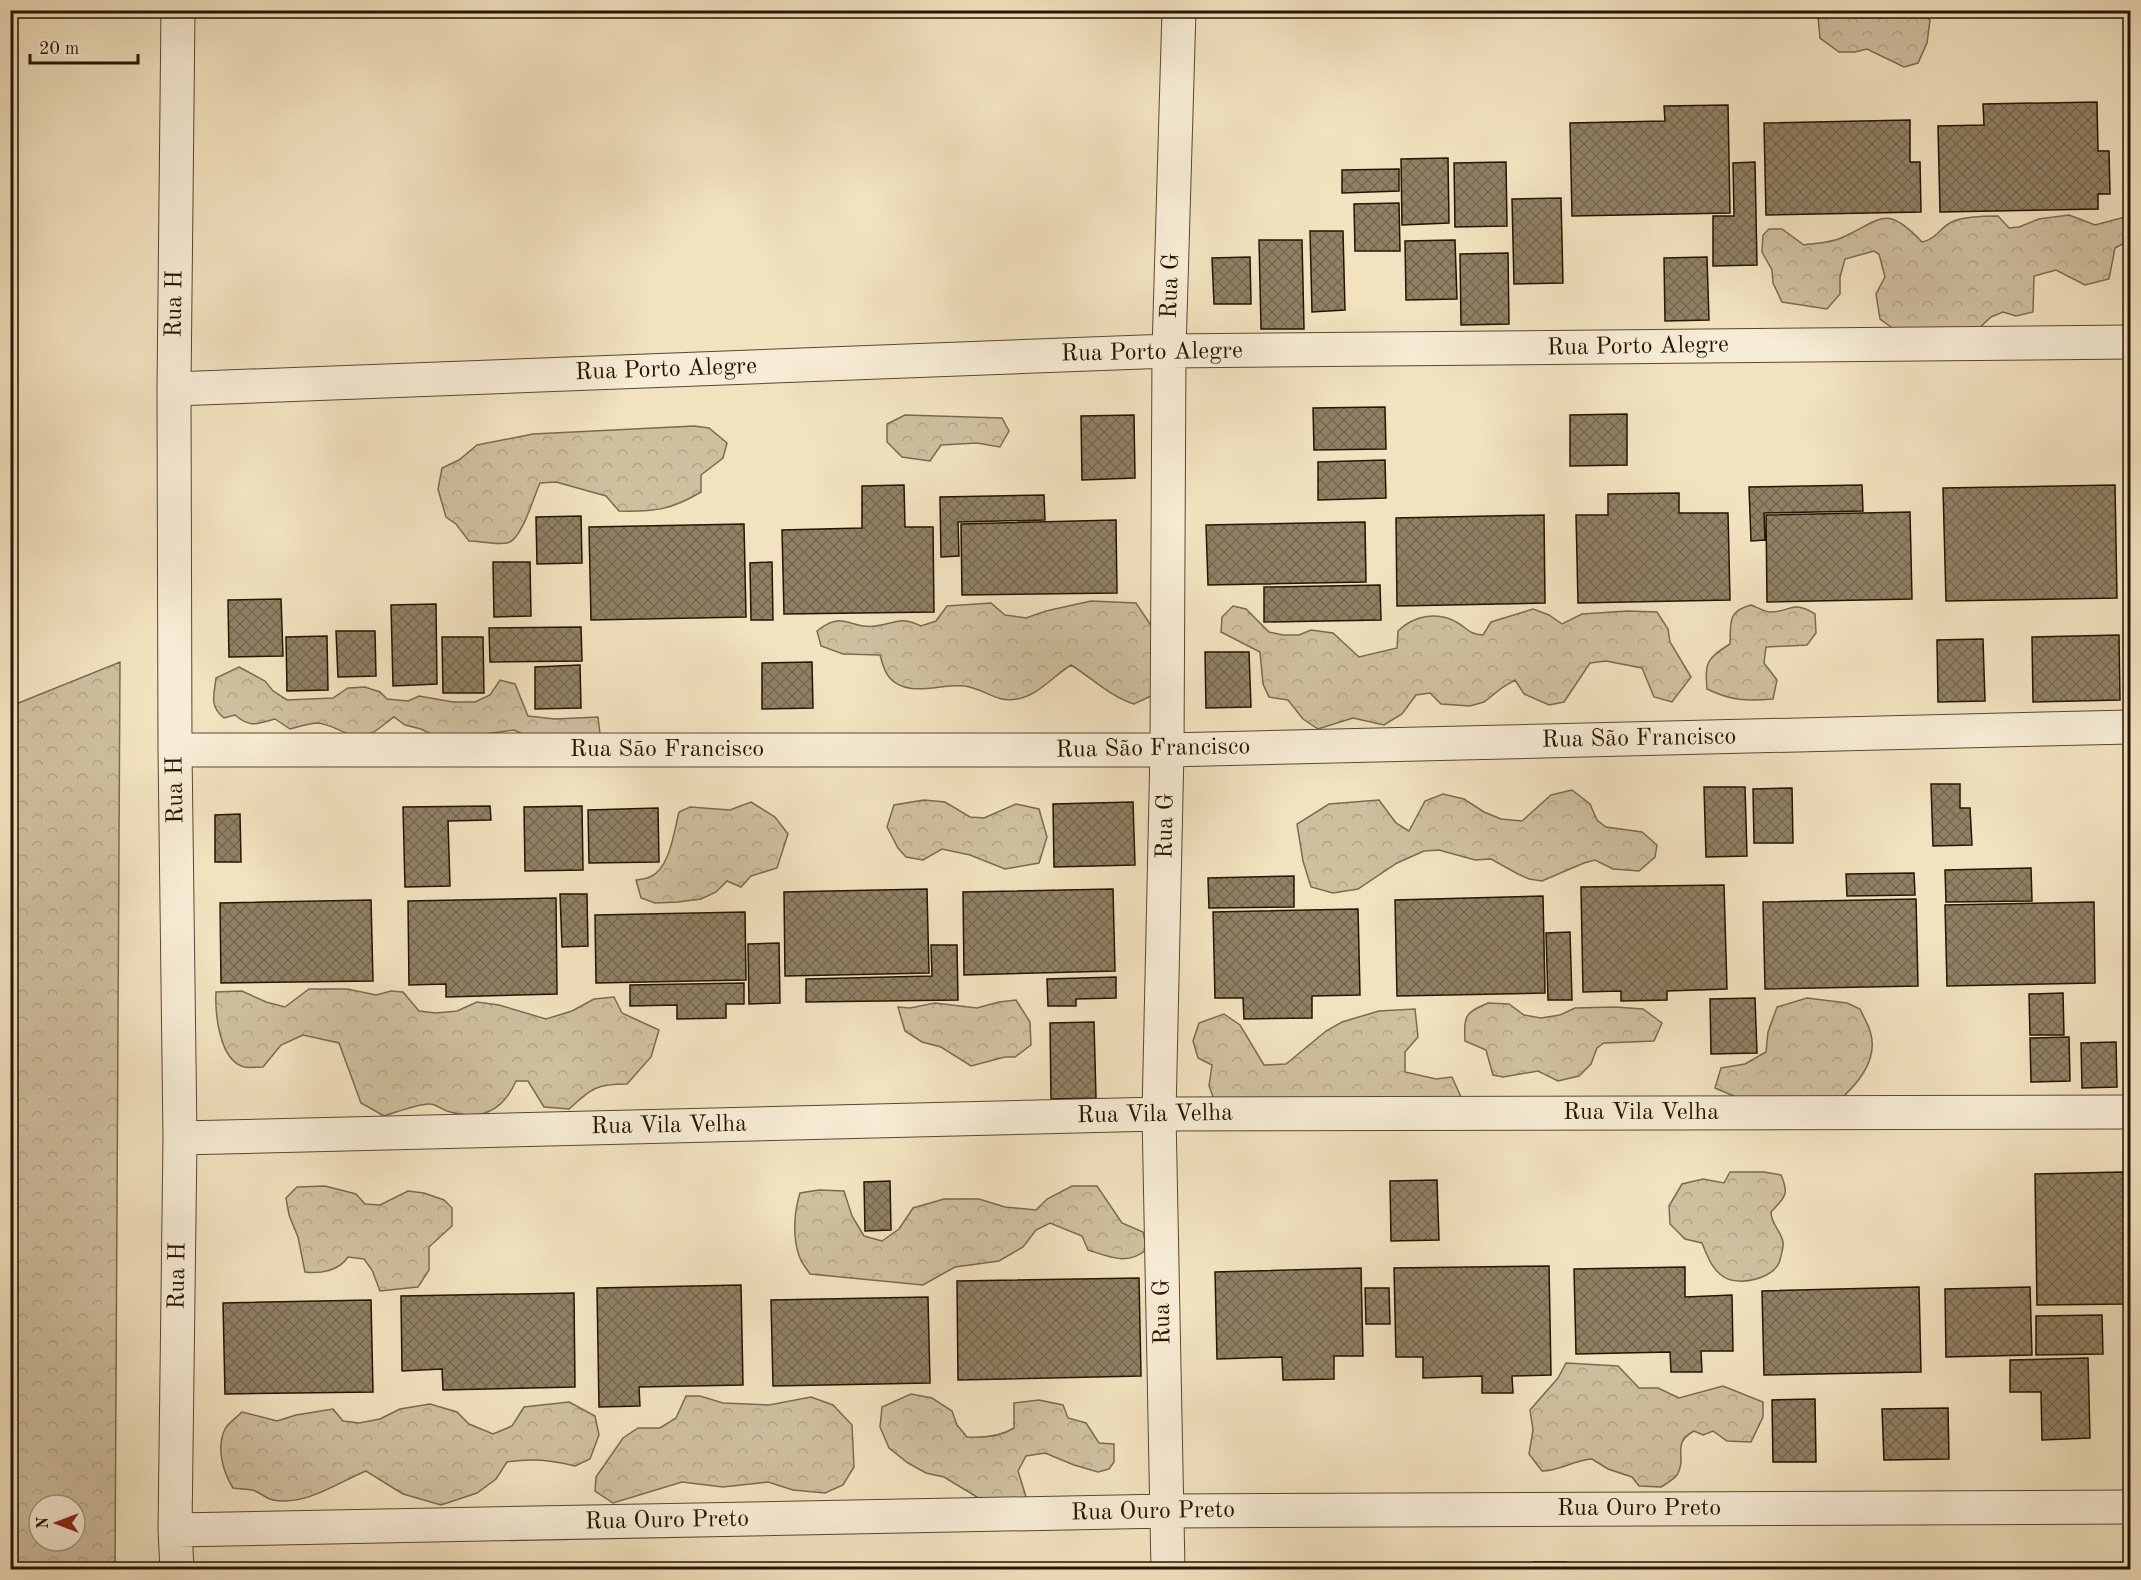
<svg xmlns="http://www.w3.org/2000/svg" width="2141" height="1580" font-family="'Old Standard TT',serif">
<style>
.forest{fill:url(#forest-crowns);stroke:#7a6a50;stroke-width:1.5;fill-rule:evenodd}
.building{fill:url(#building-cross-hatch);stroke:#251501;stroke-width:1.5}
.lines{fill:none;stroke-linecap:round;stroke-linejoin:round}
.street-casing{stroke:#584830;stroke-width:35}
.street{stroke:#f7ecd5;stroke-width:33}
.labels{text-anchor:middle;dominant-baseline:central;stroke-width:4.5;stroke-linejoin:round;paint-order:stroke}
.street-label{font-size:24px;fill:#251501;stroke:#f7ecd5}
</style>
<defs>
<pattern id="forest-crowns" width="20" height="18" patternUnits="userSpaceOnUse" patternTransform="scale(1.5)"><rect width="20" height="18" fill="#cfbf9f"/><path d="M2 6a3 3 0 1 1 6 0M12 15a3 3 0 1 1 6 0" fill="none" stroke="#b2a387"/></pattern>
<pattern id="building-cross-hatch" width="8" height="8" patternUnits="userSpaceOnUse" patternTransform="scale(1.5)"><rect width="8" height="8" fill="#908064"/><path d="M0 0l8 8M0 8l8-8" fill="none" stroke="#756850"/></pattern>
</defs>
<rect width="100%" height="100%" fill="#f2e2bf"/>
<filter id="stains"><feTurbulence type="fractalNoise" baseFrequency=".00333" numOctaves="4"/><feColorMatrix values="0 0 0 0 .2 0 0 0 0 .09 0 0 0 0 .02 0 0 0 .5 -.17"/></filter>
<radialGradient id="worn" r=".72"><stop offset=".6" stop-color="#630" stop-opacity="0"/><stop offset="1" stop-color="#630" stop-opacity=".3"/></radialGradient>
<path class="forest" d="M 1917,10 L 1930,20 L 1927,43 L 1918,63 L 1904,67 L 1867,49 L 1855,52 L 1839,52 L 1820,38 L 1818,17 L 1819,11 L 1854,11 L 1858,14 L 1869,13 L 1871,11 Z
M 2069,215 L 2095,225 L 2125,217 L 2130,223 L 2130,240 L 2115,248 L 2109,279 L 2085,285 L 2056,270 L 2034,276 L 2033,312 L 2016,316 L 2003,312 L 1991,317 L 1976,331 L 1903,346 L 1891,327 L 1880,319 L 1876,294 L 1885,277 L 1879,254 L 1874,251 L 1845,259 L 1840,277 L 1840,294 L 1827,309 L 1782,302 L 1773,283 L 1772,270 L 1762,252 L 1763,235 L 1769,229 L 1782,229 L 1804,245 C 1816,243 1830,243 1841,238 C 1882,220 1885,203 1922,242 C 1939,238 1940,226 1954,221 C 1967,216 1985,216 1998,216 L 2009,228 L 2019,227 L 2039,219 Z
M 905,415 L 1002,418 L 1009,431 L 1000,447 L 977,443 L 941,445 L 930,461 L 902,457 L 887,442 L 887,424 Z
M 694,426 L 709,428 L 727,443 L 723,458 L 701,475 L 701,492 C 671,510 654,512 619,511 L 606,496 L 556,482 L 540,483 C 534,496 521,542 507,543 C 495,545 481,541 469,541 L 456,524 L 446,517 L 438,489 L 442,468 L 459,460 L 477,445 L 533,434 Z
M 1091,601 L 1136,603 L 1158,636 L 1151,696 L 1134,704 C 1111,697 1092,678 1071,665 C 1053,676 1039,695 1017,699 C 995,703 984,688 964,686 C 941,683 907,699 889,677 C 884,671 882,662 880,655 L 843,654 L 821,646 L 817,631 C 843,609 851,630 875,626 C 896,624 899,615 921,626 L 936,621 L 947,606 L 991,603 L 1005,615 L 1026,618 L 1046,611 Z
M 1751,605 C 1756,607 1763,611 1769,612 C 1790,613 1791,599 1815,614 L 1816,633 L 1807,645 L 1766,647 L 1764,663 L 1777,680 L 1773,699 C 1746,701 1732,701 1707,689 C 1705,662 1706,659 1730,644 C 1731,623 1727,611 1751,605 Z
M 1233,606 L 1246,609 L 1269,632 L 1283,635 L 1299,635 L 1311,630 L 1333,633 L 1359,657 L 1397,648 L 1398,631 C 1414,615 1439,611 1458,623 C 1469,630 1469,634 1483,635 L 1491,622 L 1533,609 L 1549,615 L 1562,624 L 1582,614 L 1628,611 L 1657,612 L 1668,629 L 1670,642 L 1691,677 L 1672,702 L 1654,697 L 1642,668 L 1606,661 L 1590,663 L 1564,702 L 1549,705 L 1524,694 L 1515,680 L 1503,687 L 1484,702 L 1470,706 L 1441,704 L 1430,693 L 1416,695 L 1402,714 L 1384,725 L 1353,718 L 1318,729 L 1303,719 L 1288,700 L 1269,697 L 1263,684 L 1260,652 L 1221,632 L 1222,617 Z
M 120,662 L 115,1569 L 11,1569 L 11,706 ZM 39,1505 L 75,1505 L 75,1541 L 39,1541 Z
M 239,667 L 265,681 L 273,691 L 287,700 L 333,698 L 348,688 L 365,687 L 380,692 L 387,699 L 408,701 L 419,696 L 453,702 L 475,702 L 490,695 L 500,680 L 515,684 L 528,716 L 555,719 L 598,717 L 600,734 L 532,738 L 514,730 L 456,738 L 435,736 L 421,729 L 405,725 L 394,717 C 386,722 376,733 367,735 C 349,740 335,724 317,723 C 309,723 299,727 290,729 L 275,719 C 257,724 250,728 235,715 L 224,718 C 209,706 214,696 216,678 Z
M 1572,790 L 1590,804 L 1597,820 L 1606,827 L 1642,832 L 1657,845 L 1655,857 L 1639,871 L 1613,869 L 1595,860 L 1584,863 L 1542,881 L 1529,879 L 1518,874 L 1491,859 L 1475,860 L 1439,850 L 1424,851 L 1397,863 L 1358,889 L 1333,893 L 1311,887 L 1303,861 L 1297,824 L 1329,804 L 1379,800 L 1396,823 L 1409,831 L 1425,801 L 1443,794 L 1464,799 L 1484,812 L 1501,819 L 1522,821 L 1551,795 Z
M 924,800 L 945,802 L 970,817 L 984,818 L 1016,804 L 1039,809 L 1047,837 L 1039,863 L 1005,869 L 970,855 L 942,849 L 923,860 L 906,857 L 898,848 L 887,827 L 894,805 Z
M 751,802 L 775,817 L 788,834 L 777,868 L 751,876 L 741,887 L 727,881 L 716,892 L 701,899 L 678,902 L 655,903 L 641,898 L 636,880 C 640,879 646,879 650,877 C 670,869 674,831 679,812 L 690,807 L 730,810 Z
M 309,989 L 347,989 L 376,995 L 391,991 L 403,992 L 419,1011 L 436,1013 L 457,1011 L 477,1002 L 499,1005 L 546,1019 L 572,1011 L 594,999 L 614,997 L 622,1013 L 659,1030 L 651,1057 L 627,1084 C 595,1084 591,1089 569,1109 L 544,1107 L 528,1081 L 516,1081 C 502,1113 479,1121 447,1111 C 442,1109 435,1104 430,1104 C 421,1103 393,1113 384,1116 L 361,1103 L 339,1043 L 303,1035 L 281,1045 L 263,1067 C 258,1067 250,1068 244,1067 C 219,1060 215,1013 216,992 L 242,991 L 266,1002 L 285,1007 Z
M 1807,998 L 1847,1003 L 1860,1009 C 1863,1016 1868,1024 1870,1031 C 1880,1061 1855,1087 1834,1105 L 1755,1105 L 1715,1088 L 1721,1068 L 1745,1064 L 1766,1052 L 1768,1032 L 1777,1007 Z
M 1016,1000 L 1030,1022 L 1031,1045 L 1015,1057 L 1005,1057 L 971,1066 L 941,1047 L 922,1042 L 905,1031 L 898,1007 L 910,1008 L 935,1003 L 977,1008 L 999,1002 Z
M 1488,1003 L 1509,1004 L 1524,1015 L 1541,1018 L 1560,1015 L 1575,1008 L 1615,1007 L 1643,1009 L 1662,1023 L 1654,1041 L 1604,1043 L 1597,1048 L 1591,1064 L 1579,1076 L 1558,1081 L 1538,1071 L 1503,1077 L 1493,1075 L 1486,1050 L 1465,1041 C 1464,1016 1464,1013 1488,1003 Z
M 1415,1009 L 1418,1037 L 1405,1052 L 1405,1072 L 1436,1079 L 1452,1077 L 1461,1097 L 1217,1107 L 1209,1086 L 1212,1065 L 1198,1058 L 1193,1041 L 1199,1023 L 1224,1014 L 1240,1025 L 1264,1065 L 1286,1064 L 1326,1031 L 1342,1022 L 1379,1011 Z
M 1730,1172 L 1764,1172 L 1781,1175 C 1790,1195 1784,1198 1771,1212 C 1771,1224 1781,1231 1783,1242 C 1784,1247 1781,1255 1780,1260 C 1776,1278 1739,1287 1724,1277 C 1712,1270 1707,1255 1702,1243 L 1685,1239 L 1670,1224 L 1669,1206 L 1682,1184 L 1703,1179 L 1724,1183 Z
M 325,1186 L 356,1194 L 365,1204 L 380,1205 L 408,1191 L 424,1193 L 444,1200 L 452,1208 L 452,1226 L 429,1247 L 429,1270 L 418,1287 L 380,1291 L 372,1270 L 364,1259 L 348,1257 C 339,1271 320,1274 305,1272 L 298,1237 L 289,1215 L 286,1198 L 297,1187 Z
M 1072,1186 L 1097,1186 L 1122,1223 L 1143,1232 L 1147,1249 C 1128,1266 1110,1257 1088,1250 L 1082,1236 L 1050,1223 L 1036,1230 L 1023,1247 L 999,1261 L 955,1267 L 923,1285 L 810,1274 C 807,1269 802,1264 800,1258 C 792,1239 794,1212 800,1193 L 819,1190 L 844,1191 L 852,1216 L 864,1236 L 882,1241 L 899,1229 L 913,1208 L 944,1199 L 979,1199 L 1005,1207 L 1036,1210 L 1047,1199 Z
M 1566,1363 L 1618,1366 L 1639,1388 L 1658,1388 L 1679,1398 L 1723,1386 L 1763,1402 L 1763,1417 L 1751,1442 L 1727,1441 L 1713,1431 L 1703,1435 L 1694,1431 C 1670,1444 1688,1457 1677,1475 C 1674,1479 1666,1484 1661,1487 L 1639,1486 L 1632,1477 L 1608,1469 L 1592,1459 C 1574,1460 1560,1471 1542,1471 L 1529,1454 L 1533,1430 L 1530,1410 L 1558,1378 Z
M 911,1394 L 932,1398 L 952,1411 L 957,1425 L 967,1437 C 984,1438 1000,1437 1014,1428 L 1014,1403 L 1039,1400 L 1063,1405 L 1068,1418 L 1086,1423 L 1099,1443 L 1114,1444 L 1114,1462 L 1109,1469 L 1098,1472 L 1074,1465 L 1045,1453 L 1026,1456 L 1018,1471 L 1027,1500 L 990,1505 L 944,1477 L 926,1473 L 908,1463 L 889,1448 L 880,1427 L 882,1407 Z
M 686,1396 L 700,1396 L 723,1403 L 769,1405 L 811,1397 L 833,1405 L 852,1425 L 854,1467 L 843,1485 L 825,1493 L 793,1490 L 768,1482 L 723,1487 L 682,1482 L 613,1503 L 595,1491 L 596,1477 L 623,1438 L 638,1428 L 660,1428 L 676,1418 Z
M 569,1402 L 595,1416 L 599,1435 L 590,1459 L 575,1466 C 550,1460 533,1458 507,1462 L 496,1479 L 477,1493 L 441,1505 L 403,1494 L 366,1471 C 337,1483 306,1506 273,1500 C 266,1499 260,1492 252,1490 C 246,1489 239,1489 233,1488 C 223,1472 216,1448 225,1429 C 228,1423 237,1417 242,1412 L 277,1421 L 296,1415 L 333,1409 L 343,1421 L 359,1423 L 380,1419 L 400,1409 L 430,1404 L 457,1412 L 469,1424 L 493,1434 L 512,1426 L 524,1407 Z"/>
<path class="building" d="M 2097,102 L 2098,151 L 2109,151 L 2110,194 L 2098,194 L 2098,209 L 1940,212 L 1938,126 L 1984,125 L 1983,104 Z
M 1728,105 L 1730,213 L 1572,216 L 1570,123 L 1665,121 L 1664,106 Z
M 1910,120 L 1910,162 L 1920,162 L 1921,212 L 1766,215 L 1764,123 Z
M 1448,158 L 1449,223 L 1402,225 L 1401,159 Z
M 1506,162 L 1507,226 L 1455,227 L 1454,163 Z
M 1755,162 L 1757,265 L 1713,266 L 1713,216 L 1734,216 L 1733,163 Z
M 1399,169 L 1399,191 L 1342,193 L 1342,170 Z
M 1561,198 L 1563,283 L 1514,284 L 1512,199 Z
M 1399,203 L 1400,251 L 1355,251 L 1354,204 Z
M 1310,231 L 1343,231 L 1345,310 L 1312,312 Z
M 1259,240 L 1302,240 L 1304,329 L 1261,329 Z
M 1455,240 L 1457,299 L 1406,300 L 1405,241 Z
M 1508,253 L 1509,324 L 1461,325 L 1460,254 Z
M 1250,257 L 1251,304 L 1214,304 L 1212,258 Z
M 1707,257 L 1709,320 L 1665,321 L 1664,258 Z
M 1385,407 L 1386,449 L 1314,450 L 1313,408 Z
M 1627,414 L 1627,465 L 1570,466 L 1570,415 Z
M 1134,415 L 1135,478 L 1082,480 L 1081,416 Z
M 1385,460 L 1386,498 L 1318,500 L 1318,462 Z
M 904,485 L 905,527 L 933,527 L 934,612 L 784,614 L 782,530 L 862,528 L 862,486 Z
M 1862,485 L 1863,511 L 1764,513 L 1765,540 L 1751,541 L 1749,487 Z
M 2115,485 L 2117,598 L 1946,601 L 1943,488 Z
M 1679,493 L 1679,513 L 1728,513 L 1730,600 L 1578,603 L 1576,515 L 1608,515 L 1608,494 Z
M 1044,495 L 1045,520 L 958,522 L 959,556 L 941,557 L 940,497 Z
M 1910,512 L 1912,599 L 1767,602 L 1766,515 Z
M 1544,515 L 1545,603 L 1397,606 L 1396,518 Z
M 581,516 L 582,563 L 537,564 L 536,517 Z
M 1116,520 L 1117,593 L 962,595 L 961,524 Z
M 1365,522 L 1366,582 L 1208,585 L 1206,525 Z
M 744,524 L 746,617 L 591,620 L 589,527 Z
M 493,562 L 530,562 L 531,616 L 494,617 Z
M 772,562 L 773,620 L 751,620 L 750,563 Z
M 1380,585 L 1381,620 L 1264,622 L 1264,587 Z
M 281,599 L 283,656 L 229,657 L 228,600 Z
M 436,604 L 437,684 L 393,686 L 391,605 Z
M 581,627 L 582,661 L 490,662 L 489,628 Z
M 336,631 L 375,631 L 376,676 L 338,677 Z
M 2119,635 L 2120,700 L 2033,702 L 2032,637 Z
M 327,636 L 328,690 L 287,691 L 286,637 Z
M 442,637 L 483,637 L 484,693 L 443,693 Z
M 1983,639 L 1985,701 L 1938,702 L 1937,640 Z
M 1205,652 L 1249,652 L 1251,707 L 1206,708 Z
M 812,662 L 813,708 L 762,709 L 762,663 Z
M 580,665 L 581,708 L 535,709 L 535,667 Z
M 1931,784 L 1960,784 L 1960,808 L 1970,808 L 1972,845 L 1933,846 Z
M 1704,787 L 1745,787 L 1747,856 L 1706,857 Z
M 1792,788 L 1793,843 L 1754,843 L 1753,789 Z
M 1133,802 L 1135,865 L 1054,867 L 1053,804 Z
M 490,806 L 491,820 L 448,821 L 450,886 L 405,887 L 403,807 Z
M 582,806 L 583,870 L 525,871 L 524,807 Z
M 658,808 L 659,862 L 589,863 L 588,810 Z
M 240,814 L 241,862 L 215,862 L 215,815 Z
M 2031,868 L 2032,901 L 1946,902 L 1945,870 Z
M 1914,873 L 1915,895 L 1847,896 L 1846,874 Z
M 1294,876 L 1294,907 L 1209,908 L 1208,878 Z
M 1724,885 L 1727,989 L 1667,991 L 1667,1000 L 1621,1001 L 1621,991 L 1583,992 L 1581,887 Z
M 927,889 L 929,973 L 785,976 L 784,892 Z
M 1113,889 L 1115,971 L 964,975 L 963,892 Z
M 560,894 L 587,894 L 588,946 L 562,947 Z
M 1543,896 L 1545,993 L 1397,996 L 1395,900 Z
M 556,898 L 557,994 L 446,997 L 446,984 L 409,985 L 408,901 Z
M 1916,899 L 1918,986 L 1765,989 L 1763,902 Z
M 371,900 L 373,981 L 221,983 L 220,903 Z
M 2094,902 L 2095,983 L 1947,986 L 1945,905 Z
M 1358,909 L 1360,995 L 1312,996 L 1312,1018 L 1244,1019 L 1243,998 L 1215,998 L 1213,912 Z
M 745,912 L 746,980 L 596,983 L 595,915 Z
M 1570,932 L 1572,1000 L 1548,1000 L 1546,933 Z
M 779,943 L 780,1003 L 749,1004 L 748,944 Z
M 931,945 L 957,945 L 958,1000 L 806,1002 L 806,979 L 932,976 Z
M 1116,977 L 1116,998 L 1076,999 L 1076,1006 L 1048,1006 L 1047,979 Z
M 744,983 L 744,1004 L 726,1004 L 726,1018 L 677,1019 L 677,1005 L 630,1006 L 630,985 Z
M 2063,993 L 2064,1035 L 2030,1035 L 2029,994 Z
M 1755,998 L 1757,1053 L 1711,1054 L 1710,999 Z
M 1094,1022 L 1096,1098 L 1051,1099 L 1050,1023 Z
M 2069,1037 L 2070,1081 L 2031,1082 L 2030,1038 Z
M 2116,1042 L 2117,1087 L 2082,1088 L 2081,1043 Z
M 2123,1172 L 2125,1304 L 2037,1305 L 2035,1174 Z
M 1437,1180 L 1439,1240 L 1391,1241 L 1390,1181 Z
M 890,1181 L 891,1230 L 865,1231 L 864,1182 Z
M 1549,1266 L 1551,1375 L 1512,1376 L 1513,1393 L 1482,1393 L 1482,1376 L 1423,1378 L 1423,1357 L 1396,1357 L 1394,1268 Z
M 1685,1267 L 1685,1297 L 1732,1295 L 1733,1351 L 1701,1351 L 1702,1372 L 1671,1372 L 1670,1352 L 1576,1354 L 1574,1269 Z
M 1361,1268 L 1363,1356 L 1334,1356 L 1334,1379 L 1283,1380 L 1282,1357 L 1217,1359 L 1215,1272 Z
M 1139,1278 L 1141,1376 L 958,1380 L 957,1281 Z
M 741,1285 L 743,1385 L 639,1387 L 640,1406 L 599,1407 L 597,1288 Z
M 1919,1287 L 1921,1372 L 1764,1375 L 1762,1291 Z
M 2030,1287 L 2032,1355 L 1946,1357 L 1945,1289 Z
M 1365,1288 L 1389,1288 L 1390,1324 L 1366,1324 Z
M 574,1293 L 575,1387 L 443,1390 L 442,1369 L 402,1371 L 401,1296 Z
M 928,1297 L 930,1383 L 773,1386 L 771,1300 Z
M 371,1300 L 373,1392 L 225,1394 L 223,1303 Z
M 2102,1315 L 2103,1354 L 2036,1355 L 2036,1316 Z
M 2088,1358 L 2090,1438 L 2042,1440 L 2041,1392 L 2010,1392 L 2010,1360 Z
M 1815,1399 L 1816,1462 L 1773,1462 L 1772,1400 Z
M 1948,1408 L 1949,1459 L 1884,1460 L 1882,1409 Z
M 1534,1562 L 1566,1562 L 1566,1570 L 1534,1570 Z
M 451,1567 L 494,1567 L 495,1570 L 451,1570 Z"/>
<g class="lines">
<defs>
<path id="street" d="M 174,389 L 1169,351 L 2130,342
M 175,750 L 1167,750 L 2130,727
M 180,1138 L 1159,1114 L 2130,1112
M 175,1530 L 1167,1511 L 2130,1507
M 177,1570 L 175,1530 L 180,1138 L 175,750 L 174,389 L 178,10
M 1168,1570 L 1159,1114 L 1167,750 L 1169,351 L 1179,10"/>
</defs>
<use href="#street" class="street-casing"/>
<use href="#street" class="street"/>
</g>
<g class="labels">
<g class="street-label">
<text transform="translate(1171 286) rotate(-88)">Rua G</text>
<text transform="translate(175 304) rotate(-89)">Rua H</text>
<text transform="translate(1638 347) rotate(-1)">Rua Porto Alegre</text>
<text transform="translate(1152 353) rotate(-1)">Rua Porto Alegre</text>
<text transform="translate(666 370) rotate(-2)">Rua Porto Alegre</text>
<text transform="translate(1639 739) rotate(-1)">Rua São Francisco</text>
<text transform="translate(1153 749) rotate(-1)">Rua São Francisco</text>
<text x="667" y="750">Rua São Francisco</text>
<text transform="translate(176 790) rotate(-91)">Rua H</text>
<text transform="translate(1166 826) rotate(-89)">Rua G</text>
<text x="1641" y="1113">Rua Vila Velha</text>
<text transform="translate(1155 1115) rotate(-1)">Rua Vila Velha</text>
<text transform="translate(669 1126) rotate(-1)">Rua Vila Velha</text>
<text transform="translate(178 1276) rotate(-89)">Rua H</text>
<text transform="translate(1163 1312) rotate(-91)">Rua G</text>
<text x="1639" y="1509">Rua Ouro Preto</text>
<text transform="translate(1153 1512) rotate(-1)">Rua Ouro Preto</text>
<text transform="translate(667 1521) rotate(-1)">Rua Ouro Preto</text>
</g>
</g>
<rect width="2141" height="1580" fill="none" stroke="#f2e2bf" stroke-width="36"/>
<rect x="12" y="12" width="2117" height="1556" fill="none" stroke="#251501" stroke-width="3"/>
<rect x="18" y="18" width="2105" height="1544" fill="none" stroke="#251501" stroke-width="1.5"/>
<g transform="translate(57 1523) rotate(270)"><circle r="28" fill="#f7ecd5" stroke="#a39680" stroke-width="1.5"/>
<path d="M0-4.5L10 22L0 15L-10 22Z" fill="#8f2418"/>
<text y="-9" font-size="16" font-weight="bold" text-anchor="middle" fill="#251501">N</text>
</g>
<path d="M30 54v9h108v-9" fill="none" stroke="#251501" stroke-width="3"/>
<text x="39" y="54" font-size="18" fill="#251501" stroke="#f7ecd5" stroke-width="4.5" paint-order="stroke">20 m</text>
<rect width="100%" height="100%" filter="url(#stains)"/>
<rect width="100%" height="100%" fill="url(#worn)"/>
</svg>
